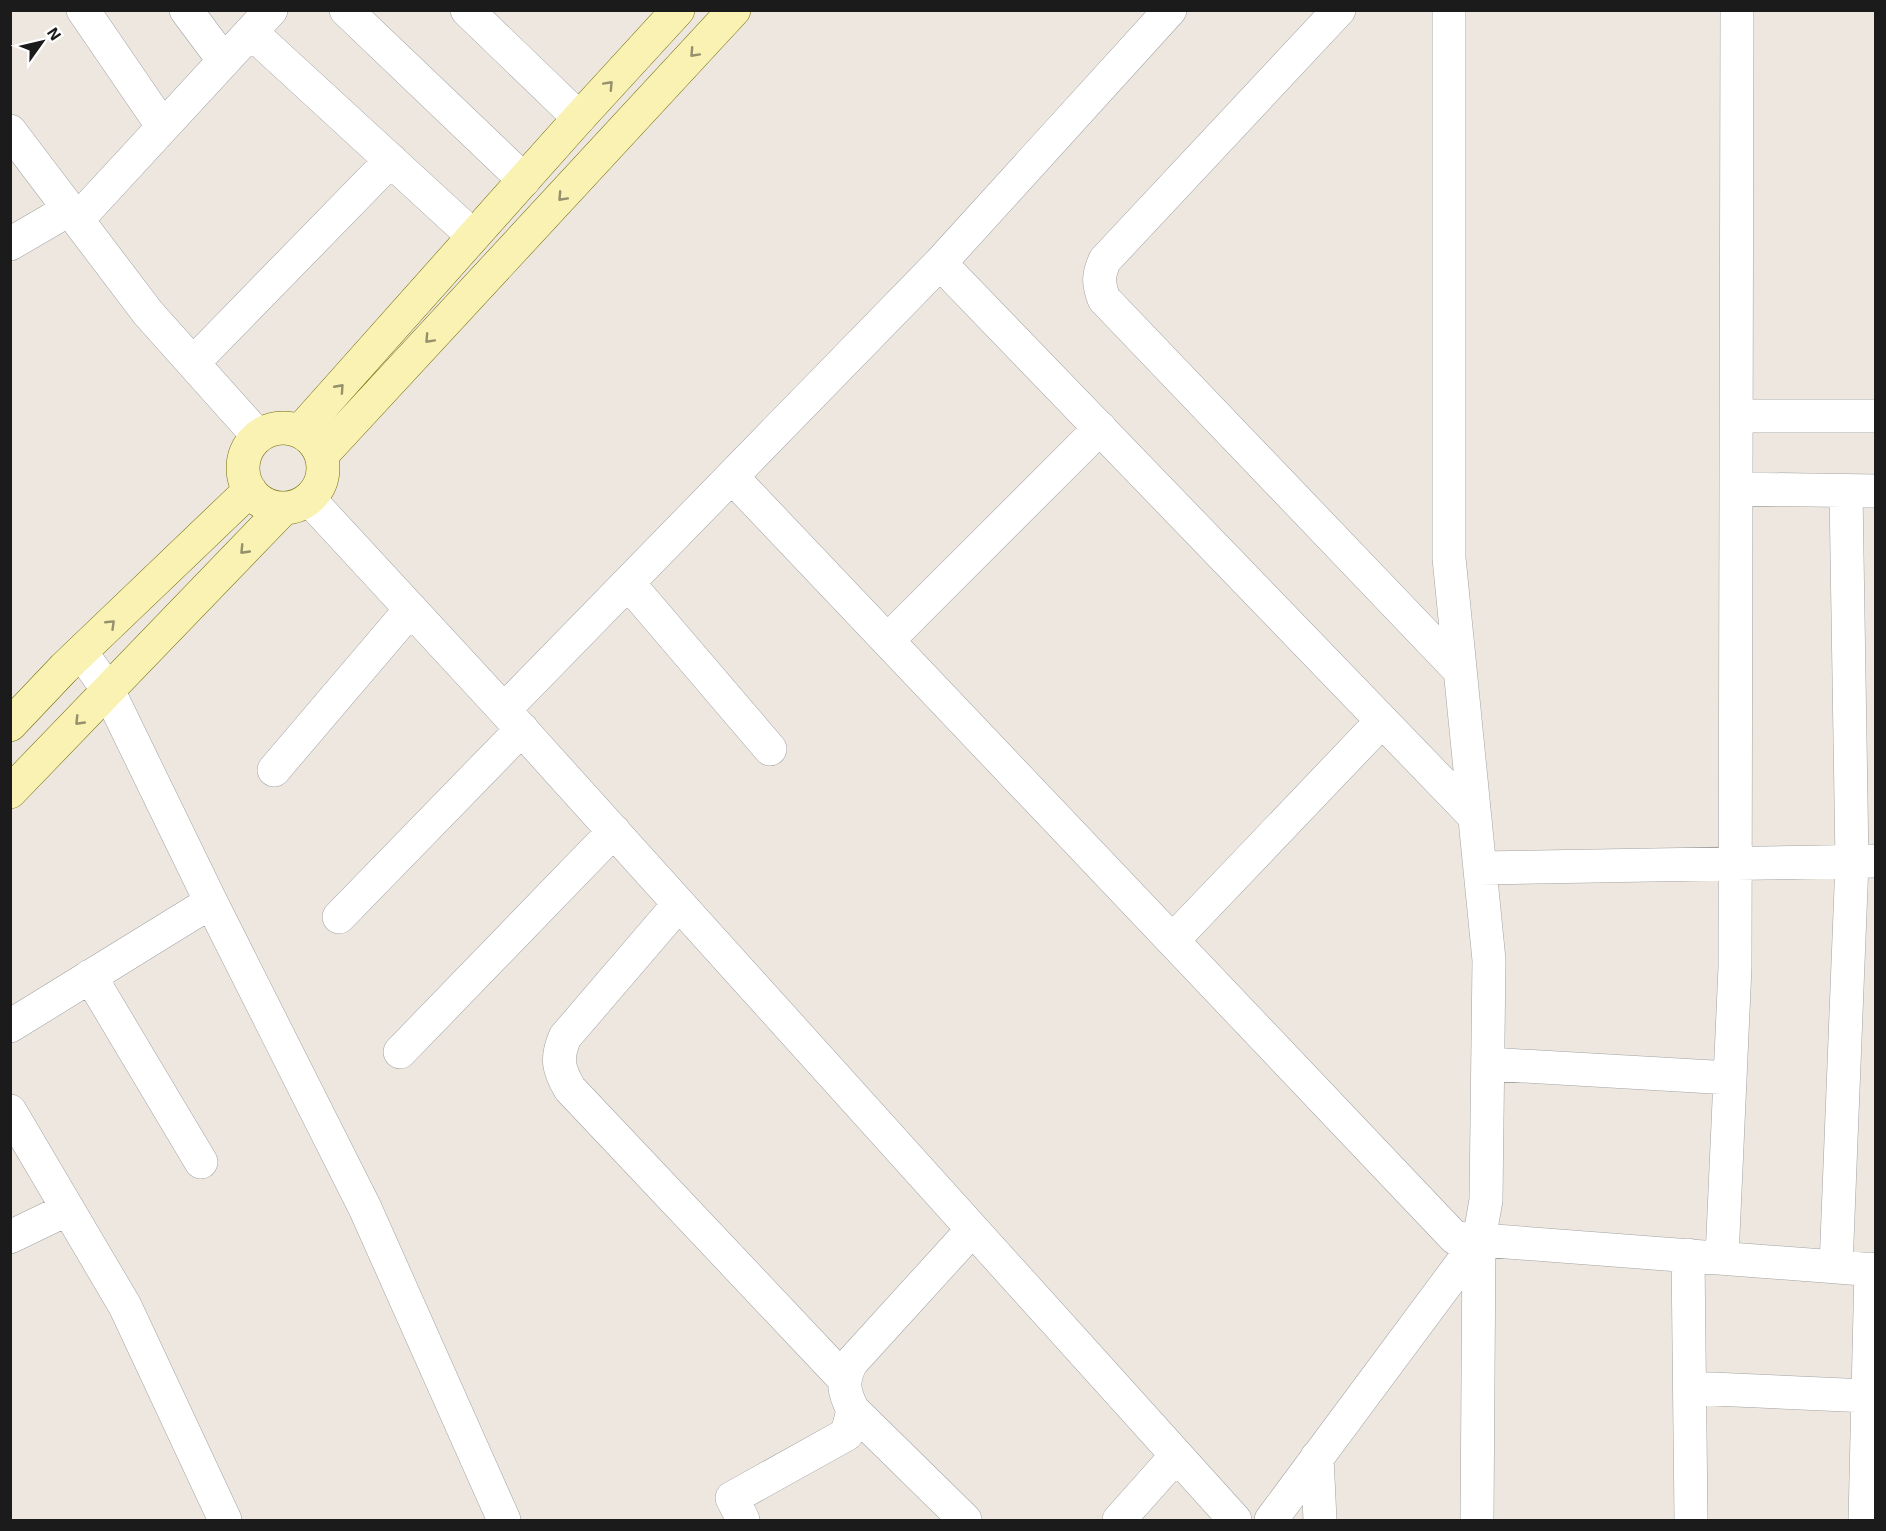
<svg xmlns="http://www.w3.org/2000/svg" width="1886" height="1531" font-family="'Exo 2',sans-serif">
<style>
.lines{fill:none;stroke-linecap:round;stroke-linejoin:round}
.street-casing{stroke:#a2a2a2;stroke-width:34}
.secondary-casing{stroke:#706c04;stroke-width:34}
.street{stroke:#fff;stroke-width:33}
.secondary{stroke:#f9f2b2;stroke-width:33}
.oneway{stroke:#95916e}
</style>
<rect width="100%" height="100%" fill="#ede7e0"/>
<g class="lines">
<defs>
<path id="street" d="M 83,10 L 163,127
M 186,10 L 224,61
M 346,10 L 524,180
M 467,10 L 579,118
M 1339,10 L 1105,260 C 1098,275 1098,283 1104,299 L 1460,671
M 251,32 L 473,236
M 10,131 L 148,313 L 258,436
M 78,219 L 271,10
M 10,244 L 70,209
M 940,263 L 1475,817
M 193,363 L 391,160
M 1736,416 L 1876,416
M 733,478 L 1455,1238 L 1876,1270
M 1736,489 L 1876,491
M 309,499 L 504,710 L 1235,1520
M 629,584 L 770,749
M 888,640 L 1100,428
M 81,652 L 108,690 L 211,902 L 365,1208 L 504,1520
M 504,710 L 940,263 L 1170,10
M 274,770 L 411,609
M 1480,868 L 1876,861
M 679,904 L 565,1037 C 556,1058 558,1069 570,1089 L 843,1378
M 339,917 L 522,729
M 1173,940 L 1382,721
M 90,976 L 201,1162
M 10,1026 L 211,902
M 400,1052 L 614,831
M 1488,1064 L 1730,1078
M 10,1111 L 125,1306 L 225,1520
M 10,1237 L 68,1209
M 1688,1255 L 1691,1520
M 1722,1258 L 1735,967 L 1737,10
M 1836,1267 L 1852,862 L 1846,491
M 1690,1388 L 1868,1396
M 1317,1457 L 1320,1520
M 743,1520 L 732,1498 L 847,1434 L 853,1410
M 965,1520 L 853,1410 C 843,1391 842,1381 851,1363 L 972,1230
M 1119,1520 L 1176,1456
M 1271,1520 L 1479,1240 L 1486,1200 L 1489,960 L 1449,558 L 1449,10
M 1477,1520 L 1479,1240
M 1865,1520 L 1871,1269"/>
<path id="secondary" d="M243 468a40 40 0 1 1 80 0a40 40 0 1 1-80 0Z
M 300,431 L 579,118 L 678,10
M 322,455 L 734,10
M 10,725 L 64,668 L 250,490
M 10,792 L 284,508"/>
</defs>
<use href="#street" class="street-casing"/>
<use href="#secondary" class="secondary-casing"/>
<use href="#street" class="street"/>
<use href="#secondary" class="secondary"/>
</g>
<defs><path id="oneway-chevron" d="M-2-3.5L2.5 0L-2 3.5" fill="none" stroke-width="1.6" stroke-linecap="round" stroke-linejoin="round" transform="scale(1.5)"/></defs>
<g class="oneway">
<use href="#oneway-chevron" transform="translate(694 53) rotate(133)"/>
<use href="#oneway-chevron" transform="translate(609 85) rotate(-47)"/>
<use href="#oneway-chevron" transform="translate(562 197) rotate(133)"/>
<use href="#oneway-chevron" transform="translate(429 339) rotate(133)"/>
<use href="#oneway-chevron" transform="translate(340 388) rotate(-48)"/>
<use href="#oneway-chevron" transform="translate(244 550) rotate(134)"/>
<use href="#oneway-chevron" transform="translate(111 624) rotate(-44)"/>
<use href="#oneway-chevron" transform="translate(79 721) rotate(134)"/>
</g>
<rect width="1886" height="1531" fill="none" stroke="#1b1b1b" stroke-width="24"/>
<g transform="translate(42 42) rotate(56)" stroke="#ffffff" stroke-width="4.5" paint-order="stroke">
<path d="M0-4.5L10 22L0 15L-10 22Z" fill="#1b1b1b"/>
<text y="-9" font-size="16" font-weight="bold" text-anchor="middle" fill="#1b1b1b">N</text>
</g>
</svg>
